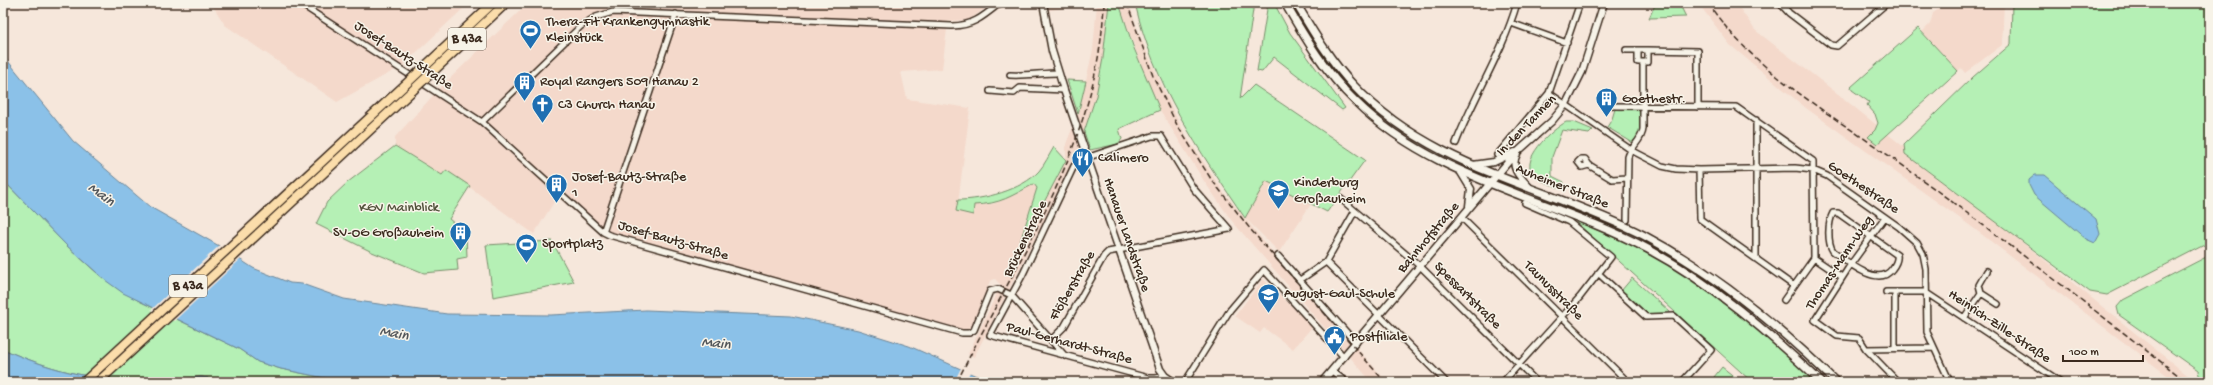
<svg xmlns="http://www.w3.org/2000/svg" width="2213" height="385" font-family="'Gochi Hand',sans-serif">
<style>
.built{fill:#f4d9cb}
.green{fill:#b5f0b5;stroke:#788d6a}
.water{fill:#8bc1e8;stroke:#6b8597}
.pier{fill:#f6e7db}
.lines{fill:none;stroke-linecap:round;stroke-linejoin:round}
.minor-casing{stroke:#3b2a1e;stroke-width:8}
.tertiary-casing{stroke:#3b2a1e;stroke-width:9}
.secondary-casing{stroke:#3b2a1e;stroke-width:10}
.trunk-casing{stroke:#3b2a1e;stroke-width:11}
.minor{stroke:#f7f3e8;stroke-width:5}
.tertiary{stroke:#f7f3e8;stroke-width:6}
.secondary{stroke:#f7f3e8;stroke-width:7}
.trunk{stroke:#fbddab;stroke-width:8}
.rail{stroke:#3b2a1e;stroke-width:1.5;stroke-dasharray:6 3;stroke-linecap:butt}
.trunk-bridge-casing{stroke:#3b2a1e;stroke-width:11;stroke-linecap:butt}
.trunk-bridge{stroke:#fbddab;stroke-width:8}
.labels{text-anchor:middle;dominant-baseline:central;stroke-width:3;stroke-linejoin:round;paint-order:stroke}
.shield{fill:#f7f3e8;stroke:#73665b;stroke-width:1}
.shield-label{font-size:13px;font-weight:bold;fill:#3b2a1e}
.poi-label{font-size:14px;fill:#3b2a1e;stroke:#f7f3e8;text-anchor:start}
.street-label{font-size:14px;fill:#3b2a1e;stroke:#f7f3e8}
.park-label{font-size:14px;fill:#53523c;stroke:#f7f3e8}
.water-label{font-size:15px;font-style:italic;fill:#53575b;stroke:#f7f3e8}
</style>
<rect width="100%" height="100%" fill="#f6e7db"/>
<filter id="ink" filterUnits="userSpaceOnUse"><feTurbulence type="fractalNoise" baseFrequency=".025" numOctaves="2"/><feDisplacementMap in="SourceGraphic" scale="8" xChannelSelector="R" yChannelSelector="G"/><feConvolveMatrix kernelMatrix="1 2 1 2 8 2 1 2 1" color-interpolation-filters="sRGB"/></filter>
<g filter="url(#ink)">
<path class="built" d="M 211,3 L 469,3 L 402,66 L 337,102 L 225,25 Z
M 528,3 L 993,3 L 969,20 L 948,21 L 942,69 L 901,72 L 907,99 L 970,108 L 957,211 L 974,205 L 993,204 L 1021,192 L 1034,183 L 1037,188 L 1016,255 L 1066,160 L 1066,144 L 1078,114 L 1093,50 L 1097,3 L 1109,3 L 1103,58 L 1096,96 L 1079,149 L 1072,167 L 974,357 L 968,354 L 1001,285 L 995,279 L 990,281 L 972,326 L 962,333 L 614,238 L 559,194 L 534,234 L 446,170 L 442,175 L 395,146 L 395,137 L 440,88 Z
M 1040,3 L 1089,3 L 1041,12 Z
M 1119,3 L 1129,3 L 1138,32 L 1171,106 L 1186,136 L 1225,194 L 1269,248 L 1387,382 L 1372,382 L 1363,372 L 1232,221 L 1204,181 L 1160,110 L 1148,84 Z
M 1698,3 L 1736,3 L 1755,30 L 1838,94 L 2196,382 L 2176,382 L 1972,227 L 1806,108 L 1730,45 Z
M 1948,3 L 2004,3 L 2002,45 L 1965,73 L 1961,68 L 1958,71 L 1922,32 L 1930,24 L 1933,13 Z
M 1265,181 L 1311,204 L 1279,252 L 1245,218 Z
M 1263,279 L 1313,326 L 1293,349 L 1264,328 L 1260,333 L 1235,316 Z"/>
<path class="green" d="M 1109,3 L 1119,3 L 1133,46 L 1160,110 L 1119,129 L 1122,139 L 1118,144 L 1090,150 L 1084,132 L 1096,96 L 1103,58 Z
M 1135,3 L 1254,3 L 1240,99 L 1254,85 L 1365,160 L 1327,212 L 1266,181 L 1245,218 C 1199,151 1153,83 1135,3 Z
M 1268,3 L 1274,3 L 1290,33 L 1345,108 L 1342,110 L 1274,57 L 1262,72 L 1257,71 Z
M 1656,3 L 1679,3 L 1686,17 L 1649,18 Z
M 2012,3 L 2210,3 L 2210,242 L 2107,295 L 2090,292 L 1905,154 L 1904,144 L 1973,77 L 2011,44 Z
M 1918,28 L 1958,71 L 1877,144 L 1868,137 L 1875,130 L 1878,123 L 1875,114 L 1867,105 L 1869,102 L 1852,90 L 1851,87 Z
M 1067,80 L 1086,81 L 1078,114 Z
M 1615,109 L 1639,109 L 1641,134 L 1633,143 L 1607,127 L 1612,119 Z
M 1566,122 L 1574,122 L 1593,130 L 1589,134 L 1562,130 L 1552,157 L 1552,176 L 1564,182 L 1562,189 C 1553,185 1543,182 1536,177 C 1515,162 1553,129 1566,122 Z
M 395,146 L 442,175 L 446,170 L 470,186 L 449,219 L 466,233 L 467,257 L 457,259 L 458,270 L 424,273 L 372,252 L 316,224 L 327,202 L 348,182 Z
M 1054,147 L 1066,160 L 1015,258 L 1037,188 L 1034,184 C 1011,196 1001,204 974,205 L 973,215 L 956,211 L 958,200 C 983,200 1022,190 1039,171 C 1045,164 1049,155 1054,147 Z
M 3,180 L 66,245 L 98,274 L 139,301 L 239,349 L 258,362 L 281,369 L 344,382 L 211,382 L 208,378 L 201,377 C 180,379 160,381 140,381 C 93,381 45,368 3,349 Z
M 1576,222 C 1669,254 1745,315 1816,382 L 1752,382 Z
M 552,241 L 574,282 L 493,297 L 486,245 Z
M 2210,255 L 2210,382 L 2201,382 L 2198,371 L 2119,315 L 2117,307 L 2123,300 Z
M 1632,278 L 1670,312 L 1671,314 L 1646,315 L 1647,313 L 1625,293 L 1623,295 L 1621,291 Z
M 1722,367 L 1741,382 L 1719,382 L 1714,377 Z"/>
<path class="water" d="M 3,55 L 73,141 L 150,207 L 221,247 L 253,268 L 290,283 L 302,284 L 344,299 L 447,314 L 551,315 L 646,310 L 791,316 L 858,330 L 909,346 L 990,382 L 344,382 L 281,369 L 258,362 L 239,349 L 123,293 L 105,280 L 66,245 L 3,180 Z
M 2035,175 L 2044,175 L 2096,219 L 2100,234 L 2095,243 L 2086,239 L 2034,195 L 2029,185 L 2029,180 Z
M 3,349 C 45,368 93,381 140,381 C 160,381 180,379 201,377 L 208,378 L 211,382 L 3,382 Z"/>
<path class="pier" d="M 221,244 L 242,258 L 174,321 L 151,310 Z
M 962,366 L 971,370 L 965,382 L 954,382 Z"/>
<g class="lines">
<defs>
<path id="minor" d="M 299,3 L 482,122 L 603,232 L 609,235 L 962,333 L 969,333 L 974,330 L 990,291 L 998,289 L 1011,295 L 1065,356
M 1780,3 L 1789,13 L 1831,45 L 1837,46 L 1887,3
M 1511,23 L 1567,43
M 1626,50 L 1638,50
M 1648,50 L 1698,51 L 1698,107
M 1010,75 C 1026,76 1042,73 1058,73
M 990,91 L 1014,93 L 1020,88 L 1064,90
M 1549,93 L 1631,150 L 1662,166 L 1676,169 L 1699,170 L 1795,168 L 1813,170 L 1827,176 L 1899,227 L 1917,243 L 1923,254 L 1926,269 L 1927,332 L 1950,382
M 1615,106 L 1736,107 L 1813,161 L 1814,258 L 1784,300
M 482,122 L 581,26 L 596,17 L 613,12 L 952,26 C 973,26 984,16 1000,3
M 1456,143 C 1474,96 1503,52 1517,3
M 1497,155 L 1549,93 L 1580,3
M 1589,165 L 1582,167 L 1578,162 L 1581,159 L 1585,159 L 1589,165 L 1612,179 L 1627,178
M 1699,170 L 1700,219 L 1794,286
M 1341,199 L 1421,267 L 1537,382
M 1833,213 L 1838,213 L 1897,255 C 1898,260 1896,264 1892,269 C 1878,289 1845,260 1833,251 C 1827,242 1828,222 1833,213 Z
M 1885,217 L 1851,264 L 1815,320 L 1837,336 L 1859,338 L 1866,349 L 1897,381 L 1902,382
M 1462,218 L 1628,382
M 1627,220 L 1628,157 C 1631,146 1642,141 1643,129 L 1643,62 L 1638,62 L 1638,50 L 1648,50 L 1648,62 L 1643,62
M 603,232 L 676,14
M 1278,256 L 1356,343
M 1814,258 L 1842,277
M 1756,259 L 1756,120
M 1326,262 L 1446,382
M 1598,273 L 1646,317 L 1674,316 L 1711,350 L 1682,382
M 1300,280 L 1326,262 L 1355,211
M 1886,292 L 1925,292 L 2061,382
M 1981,293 L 1998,304
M 1964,318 L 1981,293 L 1979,285 L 1987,271
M 1051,340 L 1064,327 L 1104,256 L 1108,252 L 1229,229
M 1895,348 L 1895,292
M 1866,349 L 1933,348
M 1332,371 L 1346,382
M 1165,376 L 1156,378 L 1148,378 L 990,335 L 1023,274 L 1074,166 L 1083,159 L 1152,136 L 1161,136 L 1193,188 L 1229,229
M 1185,382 L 1230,310 L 1264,270 L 1344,357
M 1503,382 L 1580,297 L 1611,257 L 1569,222 L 1525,203"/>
<path id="tertiary" d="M 1043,3 L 1052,51 L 1064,90 L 1160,369 L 1165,376 L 1174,382
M 1517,154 C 1509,168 1521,178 1530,188
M 1473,165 L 1494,162 L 1515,152
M 1460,171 L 1471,189 L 1469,206
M 1322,382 L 1514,155 L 1552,121 L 1566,104 L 1582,72 L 1604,3"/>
<path id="secondary" d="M 1285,3 C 1305,38 1326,73 1355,101 C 1434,180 1552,198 1648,249 C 1713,284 1768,332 1821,382
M 1296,3 C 1313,32 1331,62 1354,86 C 1431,168 1546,186 1643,235 C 1715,273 1778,325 1836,382"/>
<path id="trunk" d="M 420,71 L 493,3
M 429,75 L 506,3
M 84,382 L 405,85
M 98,382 L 413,90"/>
</defs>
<use href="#minor" class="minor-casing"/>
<use href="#tertiary" class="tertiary-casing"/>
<use href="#secondary" class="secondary-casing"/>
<use href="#trunk" class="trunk-casing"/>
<use href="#minor" class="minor"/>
<use href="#tertiary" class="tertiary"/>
<use href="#secondary" class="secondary"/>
<use href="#trunk" class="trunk"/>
<path class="rail" d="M 1127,3 L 1153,76 L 1177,125 L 1211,179 L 1251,230 L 1385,382
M 1708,3 C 1756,75 1837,117 1906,168 C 2001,237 2094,310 2187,382
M 957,382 C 1016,260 1099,143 1104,3"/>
<defs>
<path id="trunk-bridge" d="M 405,85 L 420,71
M 413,90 L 429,75"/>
</defs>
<use href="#trunk-bridge" class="trunk-bridge-casing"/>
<use href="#trunk-bridge" class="trunk-bridge"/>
</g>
</g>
<defs>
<symbol id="stadium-pin" viewBox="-11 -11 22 30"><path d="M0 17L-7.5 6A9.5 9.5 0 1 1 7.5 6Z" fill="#1f6fb2" stroke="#f7f3e8"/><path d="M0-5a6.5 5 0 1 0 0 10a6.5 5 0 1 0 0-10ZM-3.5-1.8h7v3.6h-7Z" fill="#fff"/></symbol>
<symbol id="building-pin" viewBox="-11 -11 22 30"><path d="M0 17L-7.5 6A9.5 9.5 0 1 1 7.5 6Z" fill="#1f6fb2" stroke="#f7f3e8"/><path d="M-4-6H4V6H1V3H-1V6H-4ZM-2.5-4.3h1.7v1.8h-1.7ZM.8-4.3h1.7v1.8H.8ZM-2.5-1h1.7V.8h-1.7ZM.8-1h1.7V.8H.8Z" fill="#fff"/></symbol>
<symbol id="church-pin" viewBox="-11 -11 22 30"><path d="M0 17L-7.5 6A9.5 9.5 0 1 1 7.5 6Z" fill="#1f6fb2" stroke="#f7f3e8"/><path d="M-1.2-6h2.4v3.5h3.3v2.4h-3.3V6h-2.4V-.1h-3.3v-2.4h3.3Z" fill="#fff"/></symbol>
<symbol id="restaurant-pin" viewBox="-11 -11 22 30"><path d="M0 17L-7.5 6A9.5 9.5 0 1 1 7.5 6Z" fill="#1f6fb2" stroke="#f7f3e8"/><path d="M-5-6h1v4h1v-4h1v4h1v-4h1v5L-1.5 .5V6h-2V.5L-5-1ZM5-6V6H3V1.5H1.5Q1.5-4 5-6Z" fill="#fff"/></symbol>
<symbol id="school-pin" viewBox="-11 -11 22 30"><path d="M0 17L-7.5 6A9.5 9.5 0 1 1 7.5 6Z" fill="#1f6fb2" stroke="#f7f3e8"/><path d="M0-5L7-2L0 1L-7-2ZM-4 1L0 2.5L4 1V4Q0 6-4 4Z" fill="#fff"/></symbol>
<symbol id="civic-pin" viewBox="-11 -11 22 30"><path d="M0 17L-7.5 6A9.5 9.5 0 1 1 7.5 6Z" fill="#1f6fb2" stroke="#f7f3e8"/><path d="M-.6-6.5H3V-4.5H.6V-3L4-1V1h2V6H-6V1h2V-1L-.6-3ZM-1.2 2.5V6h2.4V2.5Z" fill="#fff"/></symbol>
</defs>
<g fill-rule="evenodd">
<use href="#stadium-pin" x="518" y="18" width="25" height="34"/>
<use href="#building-pin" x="512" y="70" width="25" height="34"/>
<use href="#building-pin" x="1594" y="86" width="25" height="34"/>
<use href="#church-pin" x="530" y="92" width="25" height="34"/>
<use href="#restaurant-pin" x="1070" y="146" width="25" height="34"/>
<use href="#building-pin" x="544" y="172" width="25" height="34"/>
<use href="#school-pin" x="1266" y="178" width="25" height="34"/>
<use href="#building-pin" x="448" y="220" width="25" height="34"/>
<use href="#stadium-pin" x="514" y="232" width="25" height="34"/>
<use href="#school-pin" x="1256" y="282" width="25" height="34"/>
<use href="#civic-pin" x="1322" y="324" width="25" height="34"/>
</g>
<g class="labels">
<g class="shield">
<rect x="448" y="28" width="38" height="22" rx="3"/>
<rect x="169" y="275" width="38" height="22" rx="3"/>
</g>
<g class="shield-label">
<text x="467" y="39">B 43a</text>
<text x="188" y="286">B 43a</text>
</g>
<g class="poi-label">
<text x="546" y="22">Thera-Fit Krankengymnastik<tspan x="546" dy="16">Kleinstück</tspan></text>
<text x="540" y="82">Royal Rangers 509 Hanau 2</text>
<text x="1622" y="99">Goethestr.</text>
<text x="558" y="105">C3 Church Hanau</text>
<text x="1098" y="158">Calimero</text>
<text x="572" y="177">Josef-Bautz-Straße<tspan x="572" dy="16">1</tspan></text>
<text x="1294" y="183">Kinderburg<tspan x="1294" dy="16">Großauheim</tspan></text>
<text x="444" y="233" text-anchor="end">SV-OG Großauheim</text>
<text x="542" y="244">Sportplatz</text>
<text x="1284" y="294">August-Gaul-Schule</text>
<text x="1350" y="337">Postfiliale</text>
</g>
<g class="street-label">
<text transform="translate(403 56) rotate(33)">Josef-Bautz-Straße</text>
<text transform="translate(1527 126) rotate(-46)">In den Tannen</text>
<text transform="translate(1562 187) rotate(22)">Auheimer Straße</text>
<text transform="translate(1863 188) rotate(34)">Goethestraße</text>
<text transform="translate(1126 235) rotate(71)">Hanauer Landstraße</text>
<text transform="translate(1429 238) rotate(-50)">Bahnhofstraße</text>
<text transform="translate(1026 239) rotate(-64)">Brückenstraße</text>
<text transform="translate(673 241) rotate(16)">Josef-Bautz-Straße</text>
<text transform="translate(1840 263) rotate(-56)">Thomas-Mann-Weg</text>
<text transform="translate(1073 286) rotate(-60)">Flößerstraße</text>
<text transform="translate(1553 291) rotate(45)">Taunusstraße</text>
<text transform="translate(1467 296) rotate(45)">Spessartstraße</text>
<text transform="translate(1999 327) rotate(34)">Heinrich-Zille-Straße</text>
<text transform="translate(1069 344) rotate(15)">Paul-Gerhardt-Straße</text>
</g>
<g class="park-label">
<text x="399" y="208">KGV Mainblick</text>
</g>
<g class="water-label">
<text transform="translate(101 195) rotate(37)">Main</text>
<text transform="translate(394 334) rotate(11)">Main</text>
<text transform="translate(716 344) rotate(6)">Main</text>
</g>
</g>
<rect width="2213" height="385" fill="none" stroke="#f7f3e8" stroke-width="16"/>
<rect x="8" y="8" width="2197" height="369" fill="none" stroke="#3b2a1e" stroke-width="1.5" filter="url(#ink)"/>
<path d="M2063 355v6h80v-6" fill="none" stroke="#3b2a1e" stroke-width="2"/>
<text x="2069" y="355" font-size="12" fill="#3b2a1e" stroke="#f7f3e8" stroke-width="3" paint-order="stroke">100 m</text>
</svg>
